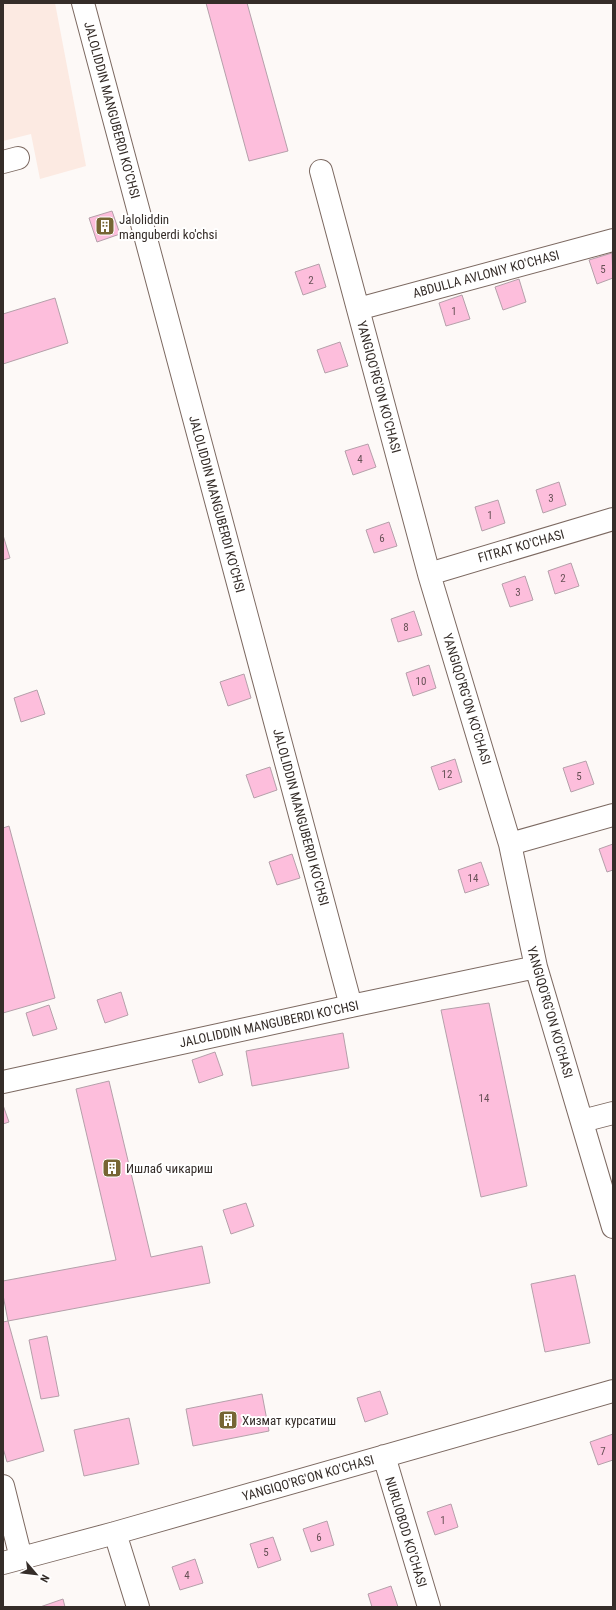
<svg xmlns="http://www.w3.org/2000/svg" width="616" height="1610" font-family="'Roboto Condensed',sans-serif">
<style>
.built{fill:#fceae2}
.building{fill:#fdbedc;stroke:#b5a0aa}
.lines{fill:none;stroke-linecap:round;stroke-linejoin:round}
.minor-casing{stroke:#7c6961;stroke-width:24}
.minor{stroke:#fff;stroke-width:22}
.labels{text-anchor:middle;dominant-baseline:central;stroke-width:4;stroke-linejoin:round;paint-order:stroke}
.number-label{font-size:11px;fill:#675156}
.street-label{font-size:13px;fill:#352d29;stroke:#fff}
.poi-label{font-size:13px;fill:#352d29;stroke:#fff;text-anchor:start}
</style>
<rect width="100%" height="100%" fill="#fdf9f7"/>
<path class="built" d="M 3,3 L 55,3 L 86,166 L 40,179 L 31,134 L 3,141 Z"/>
<path class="building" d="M 206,3 L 247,3 L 288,151 L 249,161 Z
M 112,211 L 120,234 L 97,242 L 89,218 Z
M 612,253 L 613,278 L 597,284 L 589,260 Z
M 319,264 L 326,287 L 303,295 L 295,272 Z
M 519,279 L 526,302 L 503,310 L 495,287 Z
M 462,295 L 470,319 L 446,326 L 439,303 Z
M 55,298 L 68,343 L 3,364 L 3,314 Z
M 340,342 L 348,366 L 325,373 L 317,350 Z
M 368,444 L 376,467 L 353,475 L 345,451 Z
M 559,482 L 566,505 L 543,513 L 536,490 Z
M 498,500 L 505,523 L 482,531 L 475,507 Z
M 389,522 L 397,546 L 374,553 L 366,530 Z
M 3,535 L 10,558 L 3,560 Z
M 571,563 L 579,586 L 555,594 L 548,571 Z
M 525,576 L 533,600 L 510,607 L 502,584 Z
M 414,611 L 422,635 L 398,642 L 391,619 Z
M 429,665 L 436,688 L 413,696 L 406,673 Z
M 244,674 L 251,698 L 228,706 L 220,682 Z
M 37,690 L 45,714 L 21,722 L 14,698 Z
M 455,759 L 462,782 L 439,790 L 431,767 Z
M 586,761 L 594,784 L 571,792 L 563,768 Z
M 270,767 L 277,790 L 254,798 L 246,775 Z
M 9,826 L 55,998 L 3,1013 L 3,828 Z
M 613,844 L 613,870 L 607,872 L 599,849 Z
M 292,854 L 300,878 L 277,885 L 269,862 Z
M 481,862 L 489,885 L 465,893 L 458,870 Z
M 121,992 L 128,1015 L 105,1023 L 97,1000 Z
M 489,1003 L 527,1186 L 481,1197 L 441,1010 Z
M 49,1005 L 57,1029 L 33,1036 L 26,1013 Z
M 343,1033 L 349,1068 L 252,1086 L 246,1051 Z
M 215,1052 L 223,1075 L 199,1083 L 192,1060 Z
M 109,1081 L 151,1257 L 202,1246 L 210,1283 L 8,1321 L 3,1295 L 3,1281 L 116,1260 L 76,1089 Z
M 3,1105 L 9,1122 L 3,1124 Z
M 246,1203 L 254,1226 L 231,1234 L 223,1210 Z
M 575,1275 L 590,1343 L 545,1352 L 531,1284 Z
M 8,1321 L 44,1451 L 7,1462 L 3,1448 L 3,1322 Z
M 47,1336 L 59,1396 L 41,1399 L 29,1340 Z
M 380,1391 L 388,1414 L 365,1422 L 357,1398 Z
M 262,1394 L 269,1431 L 193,1446 L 186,1409 Z
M 129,1418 L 139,1464 L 84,1476 L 74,1430 Z
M 613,1434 L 613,1460 L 598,1465 L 590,1442 Z
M 451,1504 L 458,1527 L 435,1535 L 427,1512 Z
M 327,1521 L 334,1545 L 311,1552 L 303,1529 Z
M 273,1537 L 281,1560 L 258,1568 L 250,1544 Z
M 195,1559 L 203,1583 L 180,1590 L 172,1567 Z
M 391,1586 L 398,1607 L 372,1607 L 368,1594 Z
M 63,1599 L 65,1607 L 40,1607 Z"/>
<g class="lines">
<defs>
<path id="minor" d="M 83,3 L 351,1006
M 3,162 L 18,158
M 321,171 L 429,574 L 510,844 L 536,967 L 613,1227
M 358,309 L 613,240
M 429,574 L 613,519
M 510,844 L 613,815
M 3,1082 L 351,1006 L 536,967
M 582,1121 L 613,1113
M 384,1456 L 429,1607
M 3,1486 L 21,1558
M 115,1533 L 138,1607
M 3,1563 L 115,1533 L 613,1391"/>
</defs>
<use href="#minor" class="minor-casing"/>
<use href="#minor" class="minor"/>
</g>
<defs>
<symbol id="building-square" viewBox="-11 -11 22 22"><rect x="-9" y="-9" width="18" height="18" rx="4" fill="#766533" stroke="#fff"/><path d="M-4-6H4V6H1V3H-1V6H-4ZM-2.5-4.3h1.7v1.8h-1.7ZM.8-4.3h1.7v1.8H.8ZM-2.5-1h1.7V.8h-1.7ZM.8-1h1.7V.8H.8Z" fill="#fff"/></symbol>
</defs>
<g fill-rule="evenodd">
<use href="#building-square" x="94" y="215" width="22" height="22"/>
<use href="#building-square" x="101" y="1157" width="22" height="22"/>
<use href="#building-square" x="217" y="1409" width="22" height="22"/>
</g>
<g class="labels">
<g class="number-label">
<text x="603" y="269">5</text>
<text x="311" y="280">2</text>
<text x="454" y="311">1</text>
<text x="360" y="459">4</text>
<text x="551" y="498">3</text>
<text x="490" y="515">1</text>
<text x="382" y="538">6</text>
<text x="563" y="578">2</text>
<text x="518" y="592">3</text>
<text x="406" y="627">8</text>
<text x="421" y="681">10</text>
<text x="447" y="774">12</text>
<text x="579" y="776">5</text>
<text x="473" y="878">14</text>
<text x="484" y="1098">14</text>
<text x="603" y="1451">7</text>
<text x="443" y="1520">1</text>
<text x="319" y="1537">6</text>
<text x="266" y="1552">5</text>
<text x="187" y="1575">4</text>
</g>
<g class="street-label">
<text transform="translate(112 110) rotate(75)">JALOLIDDIN MANGUBERDI KO'CHSI</text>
<text transform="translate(486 274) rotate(-15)">ABDULLA AVLONIY KO'CHASI</text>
<text transform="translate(379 387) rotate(75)">YANGIQO'RG'ON KO'CHASI</text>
<text transform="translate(217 504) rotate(75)">JALOLIDDIN MANGUBERDI KO'CHSI</text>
<text transform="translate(521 546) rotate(-16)">FITRAT KO'CHASI</text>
<text transform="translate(467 699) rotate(73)">YANGIQO'RG'ON KO'CHASI</text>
<text transform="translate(301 817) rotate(75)">JALOLIDDIN MANGUBERDI KO'CHSI</text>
<text transform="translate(550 1012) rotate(74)">YANGIQO'RG'ON KO'CHASI</text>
<text transform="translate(269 1024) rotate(-12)">JALOLIDDIN MANGUBERDI KO'CHSI</text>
<text transform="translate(308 1478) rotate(-16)">YANGIQO'RG'ON KO'CHASI</text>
<text transform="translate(406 1532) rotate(73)">NURLIOBOD KO'CHASI</text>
</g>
<g class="poi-label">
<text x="119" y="219">Jaloliddin<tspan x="119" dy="15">manguberdi ko'chsi</tspan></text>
<text x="126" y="1168">Ишлаб чикариш</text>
<text x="242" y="1420">Хизмат курсатиш</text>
</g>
</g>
<rect width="616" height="1610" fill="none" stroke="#352d29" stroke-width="8"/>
<g transform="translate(36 1574) rotate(118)" stroke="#ffffff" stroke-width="3" paint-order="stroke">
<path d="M0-3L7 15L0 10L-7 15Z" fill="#352d29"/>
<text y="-6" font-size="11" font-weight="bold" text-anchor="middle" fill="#352d29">N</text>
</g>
</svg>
